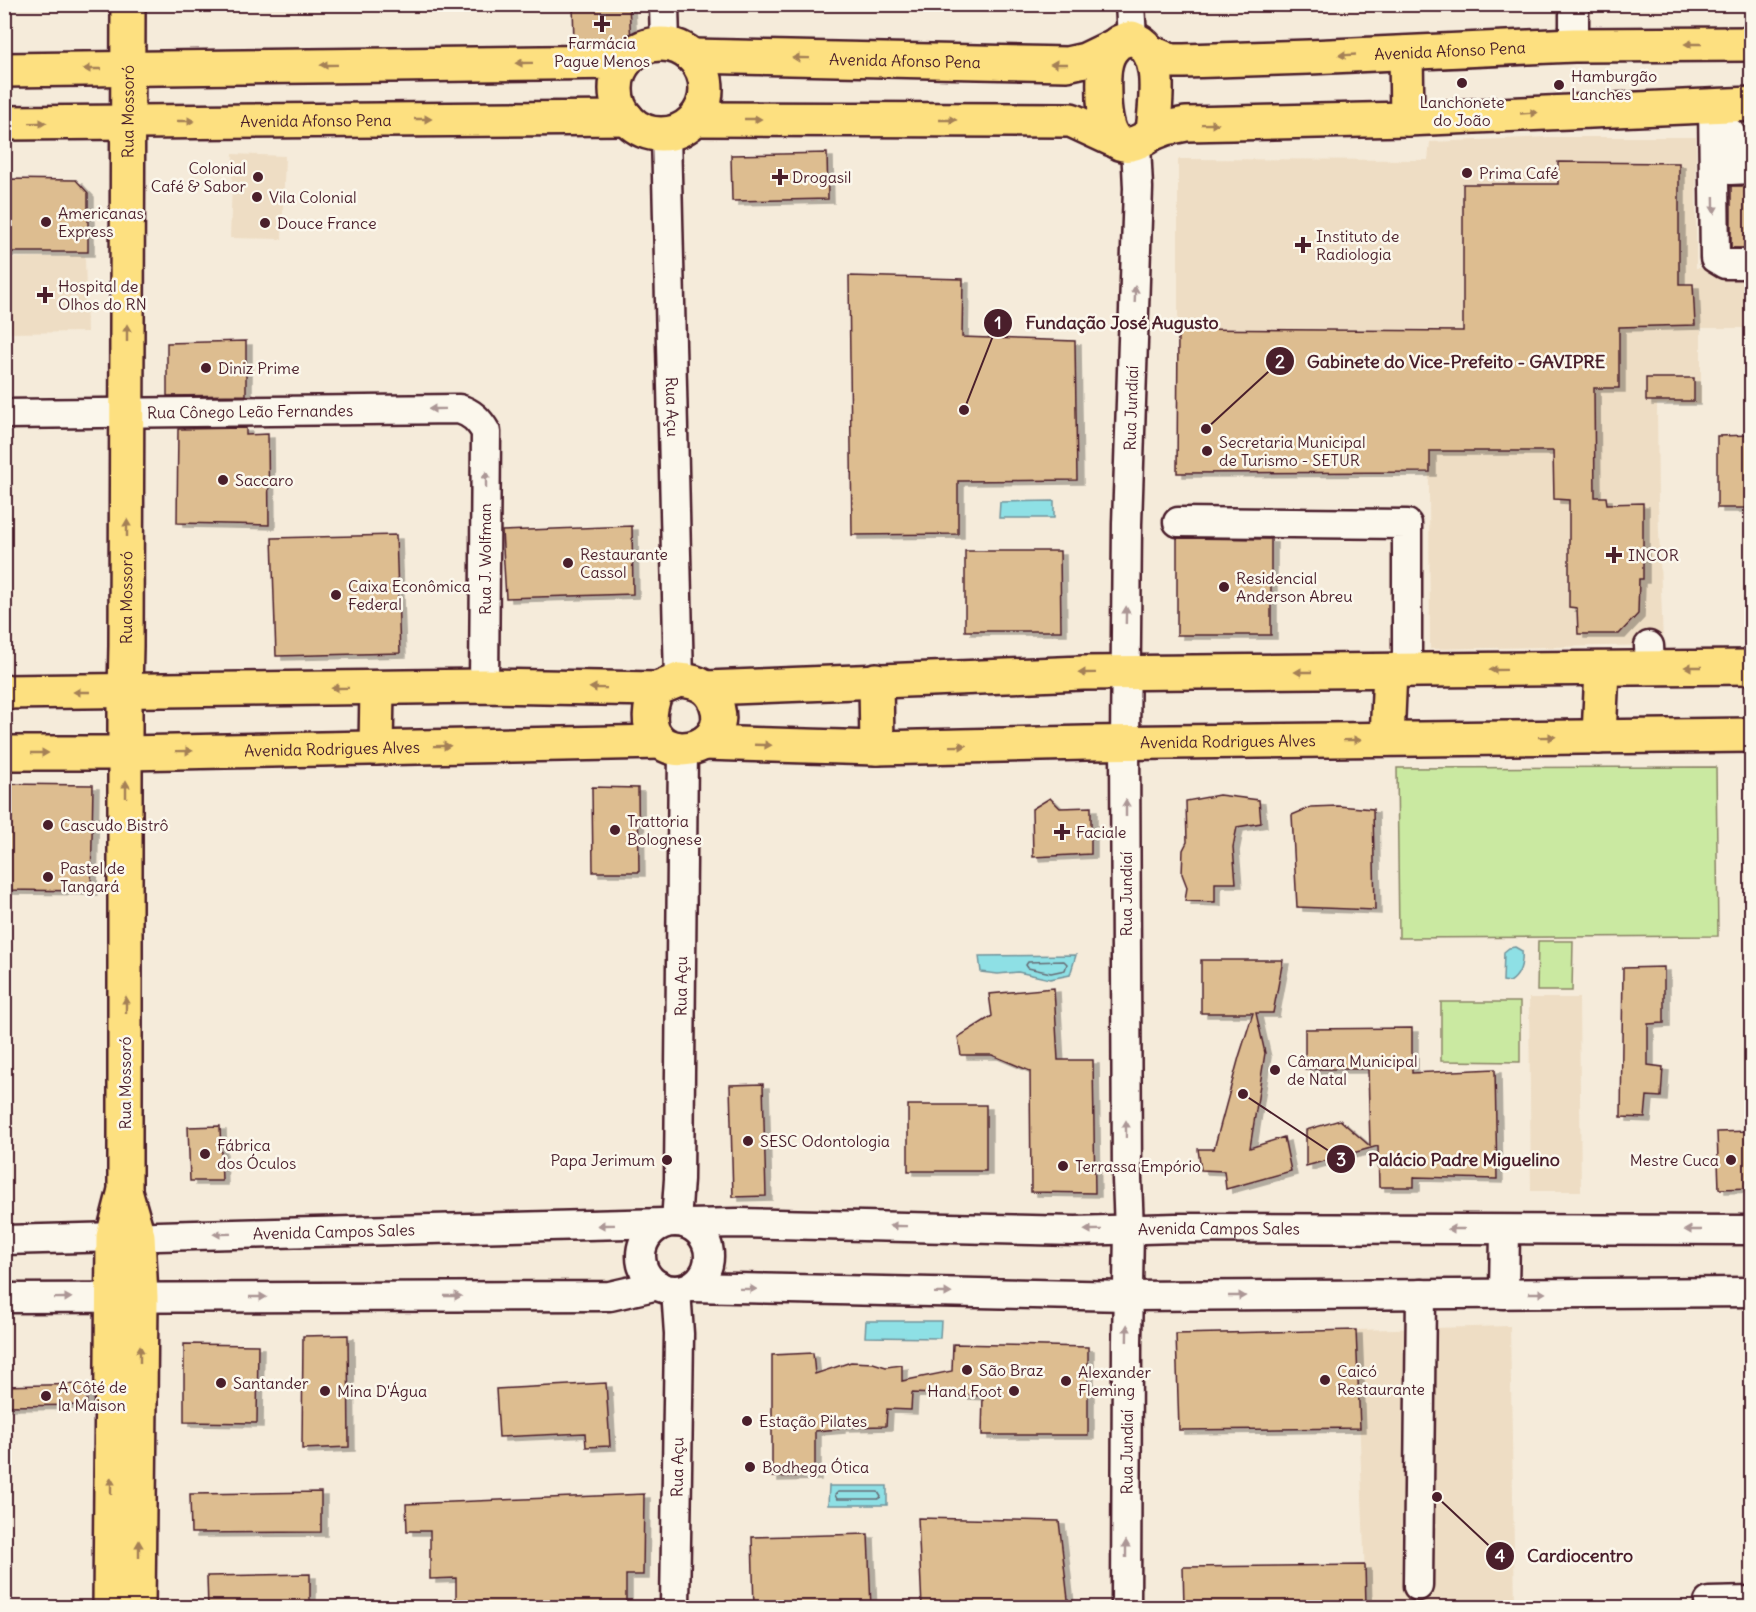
<svg xmlns="http://www.w3.org/2000/svg" width="1756" height="1612" font-family="Delius,sans-serif">
<style>
.built{fill:#eeddc4}
.green{fill:#cae9a1;stroke:#8a8466;stroke-width:1.5}
.water{fill:#8ee0e5;stroke:#73939b;stroke-width:1.5}
.lines{fill:none;stroke-linecap:round;stroke-linejoin:round}
.shore{stroke:#656c75;stroke-width:1.5}
.building{fill:#ddbd90;stroke:#4a1f2b;stroke-width:1.5;filter:url(#shadow)}
.minor-casing{stroke:#4a1f2b;stroke-width:33}
.major-casing{stroke:#4a1f2b;stroke-width:38}
.minor{stroke:#fbf7ec;stroke-width:28}
.major{stroke:#fde080;stroke-width:33}
.oneway{fill:#a48056}
.oneway2{fill:#ab9695}
.poi-dot{fill:#4a1f2b;stroke:#fbf7ec;stroke-width:2}
.labels{text-anchor:middle;dominant-baseline:central;stroke-width:5;stroke-linejoin:round;paint-order:stroke}
.poi-label{font-size:16px;fill:#4a1f2b;stroke:#fbf7ec;text-anchor:start}
.street-label{font-size:16px;fill:#4a1f2b;stroke:#fbf7ec}
.leader{fill:none;stroke:#4a1f2b;stroke-width:2}
.callout-dot{fill:#4a1f2b;stroke:#fbf7ec;stroke-width:2}
.mark-label{font-size:18px;text-anchor:middle;font-weight:bold;fill:#fff}
.callout-label{font-size:18px;text-anchor:middle;font-weight:bold;fill:#4a1f2b;stroke:#fbf7ec;stroke-width:5;stroke-linejoin:round;paint-order:stroke}
</style>
<defs>
<filter id="shadow"><feDropShadow dx="6" dy="4" stdDeviation="0" flood-color="#0004"/></filter>
</defs>
<rect width="100%" height="100%" fill="#f5ebda"/>
<filter id="ink" filterUnits="userSpaceOnUse"><feTurbulence type="fractalNoise" baseFrequency=".0167" numOctaves="2"/><feDisplacementMap in="SourceGraphic" scale="12" xChannelSelector="R" yChannelSelector="G"/><feConvolveMatrix kernelMatrix="1 2 1 2 8 2 1 2 1" color-interpolation-filters="sRGB"/></filter>
<g filter="url(#ink)">
<path class="built" d="M 1549,137 L 1696,137 L 1696,268 L 1751,269 L 1751,328 L 1701,328 L 1701,404 L 1657,404 L 1658,503 L 1663,645 L 1430,649 L 1428,331 L 1178,329 L 1178,159 L 1428,160 L 1430,142 Z
M 233,154 L 285,156 L 282,239 L 230,238 Z
M 85,256 L 87,332 L 5,333 L 5,258 Z
M 1529,998 L 1579,998 L 1581,1191 L 1531,1191 Z
M 1510,1326 L 1515,1607 L 1366,1607 L 1356,1330 Z"/>
<path class="green" d="M 1716,767 L 1718,936 L 1399,938 L 1397,768 Z
M 1538,941 L 1573,941 L 1572,991 L 1537,991 Z
M 1441,1002 L 1520,1002 L 1520,1062 L 1441,1061 Z"/>
<path class="water" d="M 1054,501 L 1054,518 L 999,518 L 1000,502 Z
M 1515,947 L 1522,951 C 1523,964 1521,975 1510,982 L 1503,981 L 1504,952 L 1509,948 Z
M 1076,955 L 1070,975 L 1050,979 L 1018,972 L 998,974 L 981,972 L 979,956 Z
M 866,1321 L 941,1321 L 940,1338 L 865,1337 Z
M 829,1486 L 887,1486 L 887,1505 L 828,1505 Z"/>
<g class="lines">
<path class="shore" d="M 1064,961 L 1067,964 L 1065,970 L 1051,973 L 1028,968 L 1026,965 L 1028,962 Z
M 838,1492 L 878,1492 L 881,1497 L 878,1499 L 837,1499 L 835,1495 Z"/>
</g>
<path class="building" d="M 573,4 L 629,4 L 631,43 L 574,44 Z
M 827,153 L 828,199 L 732,201 L 731,155 Z
M 1558,162 L 1679,163 L 1679,284 L 1693,284 L 1695,325 L 1619,327 L 1619,388 L 1594,388 L 1595,497 L 1606,497 L 1607,504 L 1643,503 L 1643,579 L 1639,579 L 1638,614 L 1619,634 L 1578,634 L 1577,608 L 1569,607 L 1569,500 L 1554,499 L 1553,451 L 1430,451 L 1430,472 L 1177,473 L 1178,329 L 1463,331 L 1463,184 L 1558,184 Z
M 4,179 L 76,180 L 88,193 L 88,252 L 4,252 Z
M 1731,186 L 1752,186 L 1752,248 L 1731,248 Z
M 849,276 L 963,279 L 962,337 L 1075,341 L 1077,480 L 958,481 L 958,534 L 852,535 Z
M 246,341 L 246,395 L 167,396 L 167,343 Z
M 1646,378 L 1694,378 L 1694,401 L 1646,401 Z
M 246,428 L 246,435 L 268,434 L 269,525 L 177,523 L 178,429 Z
M 1752,435 L 1752,508 L 1717,508 L 1717,436 Z
M 632,526 L 633,594 L 506,598 L 502,531 Z
M 396,535 L 400,653 L 276,656 L 272,538 Z
M 1177,538 L 1271,539 L 1271,635 L 1177,635 Z
M 965,551 L 1060,551 L 1061,631 L 965,631 Z
M 4,784 L 93,785 L 91,891 L 4,890 Z
M 592,787 L 638,788 L 639,872 L 593,872 Z
M 1219,795 L 1259,800 L 1261,823 L 1237,827 L 1233,847 L 1236,883 L 1215,883 L 1215,902 L 1185,901 L 1187,887 L 1182,874 L 1183,850 L 1187,842 L 1186,801 Z
M 1050,798 L 1060,808 L 1091,807 L 1091,854 L 1033,857 L 1032,809 Z
M 1338,806 L 1373,809 L 1375,910 L 1297,907 L 1292,815 L 1311,807 Z
M 1201,960 L 1283,960 L 1273,1013 L 1256,1013 L 1265,1053 L 1250,1148 L 1284,1137 L 1291,1171 L 1226,1189 L 1224,1171 L 1201,1170 L 1198,1149 L 1214,1149 L 1239,1057 L 1253,1013 L 1201,1013 Z
M 1664,967 L 1664,1023 L 1648,1024 L 1648,1065 L 1663,1067 L 1661,1097 L 1647,1096 L 1645,1118 L 1621,1117 L 1623,968 Z
M 1054,988 L 1058,1060 L 1093,1060 L 1095,1193 L 1031,1192 L 1030,1071 L 992,1055 L 961,1055 L 958,1037 L 992,1016 L 989,994 Z
M 1412,1028 L 1412,1073 L 1495,1069 L 1497,1179 L 1414,1177 L 1414,1187 L 1379,1187 L 1378,1146 L 1306,1166 L 1306,1130 L 1340,1120 L 1370,1146 L 1368,1069 L 1305,1069 L 1305,1029 Z
M 763,1084 L 766,1196 L 733,1197 L 730,1085 Z
M 908,1105 L 986,1105 L 986,1171 L 908,1171 Z
M 220,1126 L 222,1181 L 190,1181 L 188,1127 Z
M 1752,1131 L 1752,1188 L 1719,1189 L 1717,1132 Z
M 1356,1330 L 1360,1428 L 1179,1430 L 1176,1334 Z
M 348,1335 L 349,1447 L 302,1449 L 303,1336 Z
M 184,1344 L 258,1345 L 257,1423 L 184,1422 Z
M 953,1344 L 1088,1347 L 1088,1435 L 982,1435 L 983,1396 L 912,1393 L 911,1410 L 887,1409 L 886,1426 L 839,1427 L 839,1429 L 815,1431 L 815,1476 L 772,1477 L 772,1355 L 813,1353 L 815,1374 L 851,1362 L 873,1363 L 886,1367 L 902,1365 L 902,1381 L 952,1371 Z
M 606,1383 L 610,1446 L 586,1447 L 585,1433 L 499,1437 L 496,1389 Z
M 86,1384 L 87,1405 L 4,1406 L 4,1386 Z
M 321,1492 L 321,1532 L 191,1533 L 190,1494 Z
M 644,1494 L 643,1575 L 626,1575 L 626,1608 L 456,1608 L 456,1578 L 430,1579 L 430,1531 L 407,1531 L 406,1504 Z
M 918,1518 L 1059,1521 L 1069,1608 L 922,1608 Z
M 868,1534 L 871,1608 L 754,1608 L 752,1537 Z
M 1365,1565 L 1366,1605 L 1184,1606 L 1183,1567 Z
M 310,1574 L 310,1608 L 208,1608 L 207,1576 Z"/>
<g class="lines">
<defs>
<g id="minor">
<path d="M 664,4 L 665,44"/>
<path d="M 1130,4 L 1132,38"/>
<path d="M 1574,4 L 1574,45"/>
<path d="M 1713,105 L 1715,258 L 1725,264 L 1752,264"/>
<path d="M 1730,133 L 1730,170 L 1752,169"/>
<path id="s1" d="M 666,134 L 679,680"/>
<path id="s2" d="M 4,414 L 459,409 C 472,413 479,420 486,432 L 484,686"/>
<path d="M 1178,522 L 1407,524 L 1407,671"/>
<path d="M 1649,646 L 1650,667"/>
<path id="s3" d="M 676,1222 L 679,1179 L 683,750"/>
<circle cx="675" cy="1256" r="34"/>
<path id="s4" d="M 687,1224 L 739,1223 L 1076,1231 L 1176,1228 L 1752,1230"/>
<path id="s5" d="M 4,1240 L 665,1223"/>
<path d="M 690,1287 L 1127,1296 L 1752,1292"/>
<path d="M 1504,1294 L 1505,1230"/>
<path d="M 4,1298 L 610,1296 L 658,1285"/>
<path d="M 1418,1586 L 1421,1294"/>
<path d="M 1709,1602 L 1752,1601"/>
<path id="s6" d="M 675,1608 L 679,1334 L 676,1290"/>
<path id="s7" d="M 1126,1608 L 1127,1342 L 1129,1230 L 1127,1179 L 1125,743 L 1127,524 L 1138,188 L 1136,144"/>
</g>
<g id="major">
<path d="M 1132,38 C 1166,50 1155,104 1153,133 C 1116,160 1106,135 1104,100 C 1104,83 1101,59 1115,46 C 1119,41 1125,40 1132,38 Z"/>
<circle cx="661" cy="89" r="45"/>
<path id="s8" d="M 1150,52 L 1171,61 L 1184,61 L 1309,57 L 1574,45 L 1752,44"/>
<path d="M 1406,53 L 1407,119"/>
<path id="s9" d="M 692,56 L 1067,64 L 1085,60 L 1114,46"/>
<path d="M 4,70 L 625,62"/>
<path d="M 695,119 L 1071,120 L 1112,139"/>
<path id="s10" d="M 4,123 L 627,118"/>
<path d="M 1153,133 L 1166,128 L 1186,124 L 1407,119 L 1752,104"/>
<path d="M 679,680 C 696,681 710,686 716,703 C 738,761 622,772 657,689 Z"/>
<path d="M 876,680 L 877,748"/>
<path d="M 706,688 L 1083,673 L 1752,667"/>
<path d="M 4,692 L 484,686 L 657,689"/>
<path d="M 1599,737 L 1602,669"/>
<path d="M 1387,739 L 1390,671"/>
<path id="s11" d="M 704,743 L 877,748 L 1086,743 L 1752,735"/>
<path d="M 376,748 L 377,688"/>
<path id="s12" d="M 4,753 L 126,753 L 661,742"/>
<path d="M 125,1191 L 138,1236 L 141,1297 L 138,1608"/>
<path id="s13" d="M 110,1608 L 113,1237 L 125,1190 L 125,692 L 126,646 L 128,4"/>
</g>
</defs>
<use href="#minor" class="minor-casing"/>
<use href="#major" class="major-casing"/>
<use href="#minor" class="minor"/>
<use href="#major" class="major"/>
</g>
<defs><path id="oneway-solid" d="M-6-.8H1V-3.2L6.5 0L1 3.2V.8H-6Z" transform="scale(1.5)"/></defs>
<g class="oneway">
<use href="#oneway-solid" transform="translate(1693 44) rotate(180)"/>
<use href="#oneway-solid" transform="translate(1347 55) rotate(177)"/>
<use href="#oneway-solid" transform="translate(801 58) rotate(-179)"/>
<use href="#oneway-solid" transform="translate(524 63) rotate(179)"/>
<use href="#oneway-solid" transform="translate(1059 64) rotate(-180)"/>
<use href="#oneway-solid" transform="translate(329 65) rotate(179)"/>
<use href="#oneway-solid" transform="translate(92 69) rotate(180)"/>
<use href="#oneway-solid" transform="translate(1529 113) rotate(-3)"/>
<use href="#oneway-solid" transform="translate(423 119)"/>
<use href="#oneway-solid" transform="translate(753 119)"/>
<use href="#oneway-solid" transform="translate(948 120)"/>
<use href="#oneway-solid" transform="translate(186 121)"/>
<use href="#oneway-solid" transform="translate(38 123) rotate(-1)"/>
<use href="#oneway-solid" transform="translate(1210 124) rotate(-1)"/>
<use href="#oneway-solid" transform="translate(127 333) rotate(-90)"/>
<use href="#oneway-solid" transform="translate(127 528) rotate(-90)"/>
<use href="#oneway-solid" transform="translate(1693 667) rotate(-180)"/>
<use href="#oneway-solid" transform="translate(1498 670) rotate(179)"/>
<use href="#oneway-solid" transform="translate(1303 672) rotate(180)"/>
<use href="#oneway-solid" transform="translate(1087 673) rotate(179)"/>
<use href="#oneway-solid" transform="translate(340 688) rotate(179)"/>
<use href="#oneway-solid" transform="translate(598 688) rotate(-179)"/>
<use href="#oneway-solid" transform="translate(82 692) rotate(180)"/>
<use href="#oneway-solid" transform="translate(1547 737) rotate(-1)"/>
<use href="#oneway-solid" transform="translate(1352 740) rotate(-1)"/>
<use href="#oneway-solid" transform="translate(763 745) rotate(2)"/>
<use href="#oneway-solid" transform="translate(442 746) rotate(-1)"/>
<use href="#oneway-solid" transform="translate(958 746) rotate(-1)"/>
<use href="#oneway-solid" transform="translate(184 751) rotate(-1)"/>
<use href="#oneway-solid" transform="translate(40 753)"/>
<use href="#oneway-solid" transform="translate(126 789) rotate(-90)"/>
<use href="#oneway-solid" transform="translate(126 1005) rotate(-90)"/>
<use href="#oneway-solid" transform="translate(140 1354) rotate(-90)"/>
<use href="#oneway-solid" transform="translate(111 1486) rotate(-90)"/>
<use href="#oneway-solid" transform="translate(139 1549) rotate(-90)"/>
</g>
<g class="oneway2">
<use href="#oneway-solid" transform="translate(1714 205) rotate(89)"/>
<use href="#oneway-solid" transform="translate(1135 294) rotate(-88)"/>
<use href="#oneway-solid" transform="translate(437 409) rotate(179)"/>
<use href="#oneway-solid" transform="translate(486 480) rotate(-90)"/>
<use href="#oneway-solid" transform="translate(1126 615) rotate(-89)"/>
<use href="#oneway-solid" transform="translate(1126 808) rotate(-90)"/>
<use href="#oneway-solid" transform="translate(1126 1129) rotate(-90)"/>
<use href="#oneway-solid" transform="translate(606 1225) rotate(179)"/>
<use href="#oneway-solid" transform="translate(898 1226) rotate(-179)"/>
<use href="#oneway-solid" transform="translate(1456 1229) rotate(-180)"/>
<use href="#oneway-solid" transform="translate(1093 1230) rotate(179)"/>
<use href="#oneway-solid" transform="translate(1693 1230) rotate(-180)"/>
<use href="#oneway-solid" transform="translate(222 1234) rotate(179)"/>
<use href="#oneway-solid" transform="translate(748 1289) rotate(1)"/>
<use href="#oneway-solid" transform="translate(943 1293) rotate(1)"/>
<use href="#oneway-solid" transform="translate(1537 1293)"/>
<use href="#oneway-solid" transform="translate(453 1296)"/>
<use href="#oneway-solid" transform="translate(1237 1296)"/>
<use href="#oneway-solid" transform="translate(258 1297)"/>
<use href="#oneway-solid" transform="translate(63 1298) rotate(-1)"/>
<use href="#oneway-solid" transform="translate(1127 1333) rotate(-89)"/>
<use href="#oneway-solid" transform="translate(1126 1549) rotate(-90)"/>
</g>
</g>
<g class="poi-dot">
<path d="M599 15h6v6h6v6h-6v6h-6v-6h-6v-6h6z"/>
<circle cx="1462" cy="83" r="6"/>
<circle cx="1559" cy="85" r="6"/>
<circle cx="1467" cy="173" r="6"/>
<circle cx="258" cy="177" r="6"/>
<path d="M777 168h6v6h6v6h-6v6h-6v-6h-6v-6h6z"/>
<circle cx="257" cy="197" r="6"/>
<circle cx="46" cy="222" r="6"/>
<circle cx="265" cy="223" r="6"/>
<path d="M1300 236h6v6h6v6h-6v6h-6v-6h-6v-6h6z"/>
<path d="M42 286h6v6h6v6h-6v6h-6v-6h-6v-6h6z"/>
<circle cx="206" cy="368" r="6"/>
<circle cx="1207" cy="451" r="6"/>
<circle cx="223" cy="480" r="6"/>
<path d="M1611 546h6v6h6v6h-6v6h-6v-6h-6v-6h6z"/>
<circle cx="568" cy="563" r="6"/>
<circle cx="1224" cy="587" r="6"/>
<circle cx="336" cy="595" r="6"/>
<circle cx="48" cy="825" r="6"/>
<circle cx="615" cy="830" r="6"/>
<path d="M1059 823h6v6h6v6h-6v6h-6v-6h-6v-6h6z"/>
<circle cx="48" cy="877" r="6"/>
<circle cx="1275" cy="1070" r="6"/>
<circle cx="748" cy="1141" r="6"/>
<circle cx="205" cy="1154" r="6"/>
<circle cx="667" cy="1160" r="6"/>
<circle cx="1731" cy="1160" r="6"/>
<circle cx="1063" cy="1166" r="6"/>
<circle cx="967" cy="1370" r="6"/>
<circle cx="1325" cy="1380" r="6"/>
<circle cx="1066" cy="1381" r="6"/>
<circle cx="221" cy="1383" r="6"/>
<circle cx="325" cy="1391" r="6"/>
<circle cx="1014" cy="1391" r="6"/>
<circle cx="46" cy="1396" r="6"/>
<circle cx="747" cy="1421" r="6"/>
<circle cx="750" cy="1467" r="6"/>
</g>
<g class="labels">
<g class="poi-label">
<text x="602" y="43" text-anchor="middle">Farmácia<tspan x="602" dy="18">Pague Menos</tspan></text>
<text x="1571" y="76">Hamburgão<tspan x="1571" dy="18">Lanches</tspan></text>
<text x="1462" y="102" text-anchor="middle">Lanchonete<tspan x="1462" dy="18">do João</tspan></text>
<text x="246" y="168" text-anchor="end">Colonial<tspan x="246" dy="18">Café &amp; Sabor</tspan></text>
<text x="1479" y="173">Prima Café</text>
<text x="792" y="177">Drogasil</text>
<text x="269" y="197">Vila Colonial</text>
<text x="58" y="213">Americanas<tspan x="58" dy="18">Express</tspan></text>
<text x="277" y="223">Douce France</text>
<text x="1316" y="236">Instituto de<tspan x="1316" dy="18">Radiologia</tspan></text>
<text x="58" y="286">Hospital de<tspan x="58" dy="18">Olhos do RN</tspan></text>
<text x="218" y="368">Diniz Prime</text>
<text x="1219" y="442">Secretaria Municipal<tspan x="1219" dy="18">de Turismo - SETUR</tspan></text>
<text x="235" y="480">Saccaro</text>
<text x="580" y="554">Restaurante<tspan x="580" dy="18">Cassol</tspan></text>
<text x="1628" y="555">INCOR</text>
<text x="1236" y="578">Residencial<tspan x="1236" dy="18">Anderson Abreu</tspan></text>
<text x="348" y="586">Caixa Econômica<tspan x="348" dy="18">Federal</tspan></text>
<text x="627" y="821">Trattoria<tspan x="627" dy="18">Bolognese</tspan></text>
<text x="60" y="825">Cascudo Bistrô</text>
<text x="1076" y="832">Faciale</text>
<text x="60" y="868">Pastel de<tspan x="60" dy="18">Tangará</tspan></text>
<text x="1287" y="1061">Câmara Municipal<tspan x="1287" dy="18">de Natal</tspan></text>
<text x="760" y="1141">SESC Odontologia</text>
<text x="217" y="1145">Fábrica<tspan x="217" dy="18">dos Óculos</tspan></text>
<text x="655" y="1160" text-anchor="end">Papa Jerimum</text>
<text x="1719" y="1160" text-anchor="end">Mestre Cuca</text>
<text x="1075" y="1166">Terrassa Empório</text>
<text x="979" y="1370">São Braz</text>
<text x="1337" y="1371">Caicó<tspan x="1337" dy="18">Restaurante</tspan></text>
<text x="1078" y="1372">Alexander<tspan x="1078" dy="18">Fleming</tspan></text>
<text x="233" y="1383">Santander</text>
<text x="58" y="1387">A Côté de<tspan x="58" dy="18">la Maison</tspan></text>
<text x="337" y="1391">Mina D'Água</text>
<text x="1002" y="1391" text-anchor="end">Hand Foot</text>
<text x="759" y="1421">Estação Pilates</text>
<text x="762" y="1467">Bodhega Ótica</text>
</g>
<g class="street-label">
<text stroke="none"><textPath href="#s8" startOffset="302">Avenida Afonso Pena</textPath></text>
<text stroke="none"><textPath href="#s9" startOffset="213">Avenida Afonso Pena</textPath></text>
<text stroke="none"><textPath href="#s13" startOffset="1498">Rua Mossoró</textPath></text>
<text stroke="none"><textPath href="#s10" startOffset="312">Avenida Afonso Pena</textPath></text>
<text stroke="none"><textPath href="#s1" startOffset="273">Rua Açu</textPath></text>
<text stroke="none"><textPath href="#s7" startOffset="1200">Rua Jundiaí</textPath></text>
<text stroke="none"><textPath href="#s2" startOffset="246">Rua Cônego Leão Fernandes</textPath></text>
<text transform="translate(485 559) rotate(-90)">Rua J. Wolfman</text>
<text stroke="none"><textPath href="#s13" startOffset="1012">Rua Mossoró</textPath></text>
<text stroke="none"><textPath href="#s11" startOffset="524">Avenida Rodrigues Alves</textPath></text>
<text stroke="none"><textPath href="#s12" startOffset="328">Avenida Rodrigues Alves</textPath></text>
<text transform="translate(1126 894) rotate(-90)">Rua Jundiaí</text>
<text stroke="none"><textPath href="#s3" startOffset="236">Rua Açu</textPath></text>
<text transform="translate(125 1083) rotate(-90)">Rua Mossoró</text>
<text stroke="none"><textPath href="#s4" startOffset="532">Avenida Campos Sales</textPath></text>
<text stroke="none"><textPath href="#s5" startOffset="330">Avenida Campos Sales</textPath></text>
<text stroke="none"><textPath href="#s7" startOffset="156">Rua Jundiaí</textPath></text>
<text stroke="none"><textPath href="#s6" startOffset="141">Rua Açu</textPath></text>
</g>
</g>
<path class="leader" d="M964 410L998 323M1206 429L1280 361M1243 1094L1341 1159M1437 1497L1500 1556"/>
<g class="callout-dot">
<circle cx="964" cy="410" r="6"/>
<circle cx="1206" cy="429" r="6"/>
<circle cx="1243" cy="1094" r="6"/>
<circle cx="1437" cy="1497" r="6"/>
<circle cx="998" cy="323" r="15"/>
<circle cx="1280" cy="361" r="15"/>
<circle cx="1341" cy="1159" r="15"/>
<circle cx="1500" cy="1556" r="15"/>
</g>
<g class="mark-label">
<text x="998" y="329">1</text>
<text x="1280" y="368">2</text>
<text x="1341" y="1166">3</text>
<text x="1500" y="1562">4</text>
</g>
<g class="callout-label">
<text x="1122" y="329">Fundação José Augusto</text>
<text x="1456" y="368">Gabinete do Vice-Prefeito - GAVIPRE</text>
<text x="1464" y="1166">Palácio Padre Miguelino</text>
<text x="1580" y="1562">Cardiocentro</text>
</g>
<rect width="1756" height="1612" fill="none" stroke="#fbf7ec" stroke-width="24"/>
<rect x="12" y="12" width="1732" height="1588" fill="none" stroke="#4a1f2b" stroke-width="2" filter="url(#ink)"/>
</svg>
